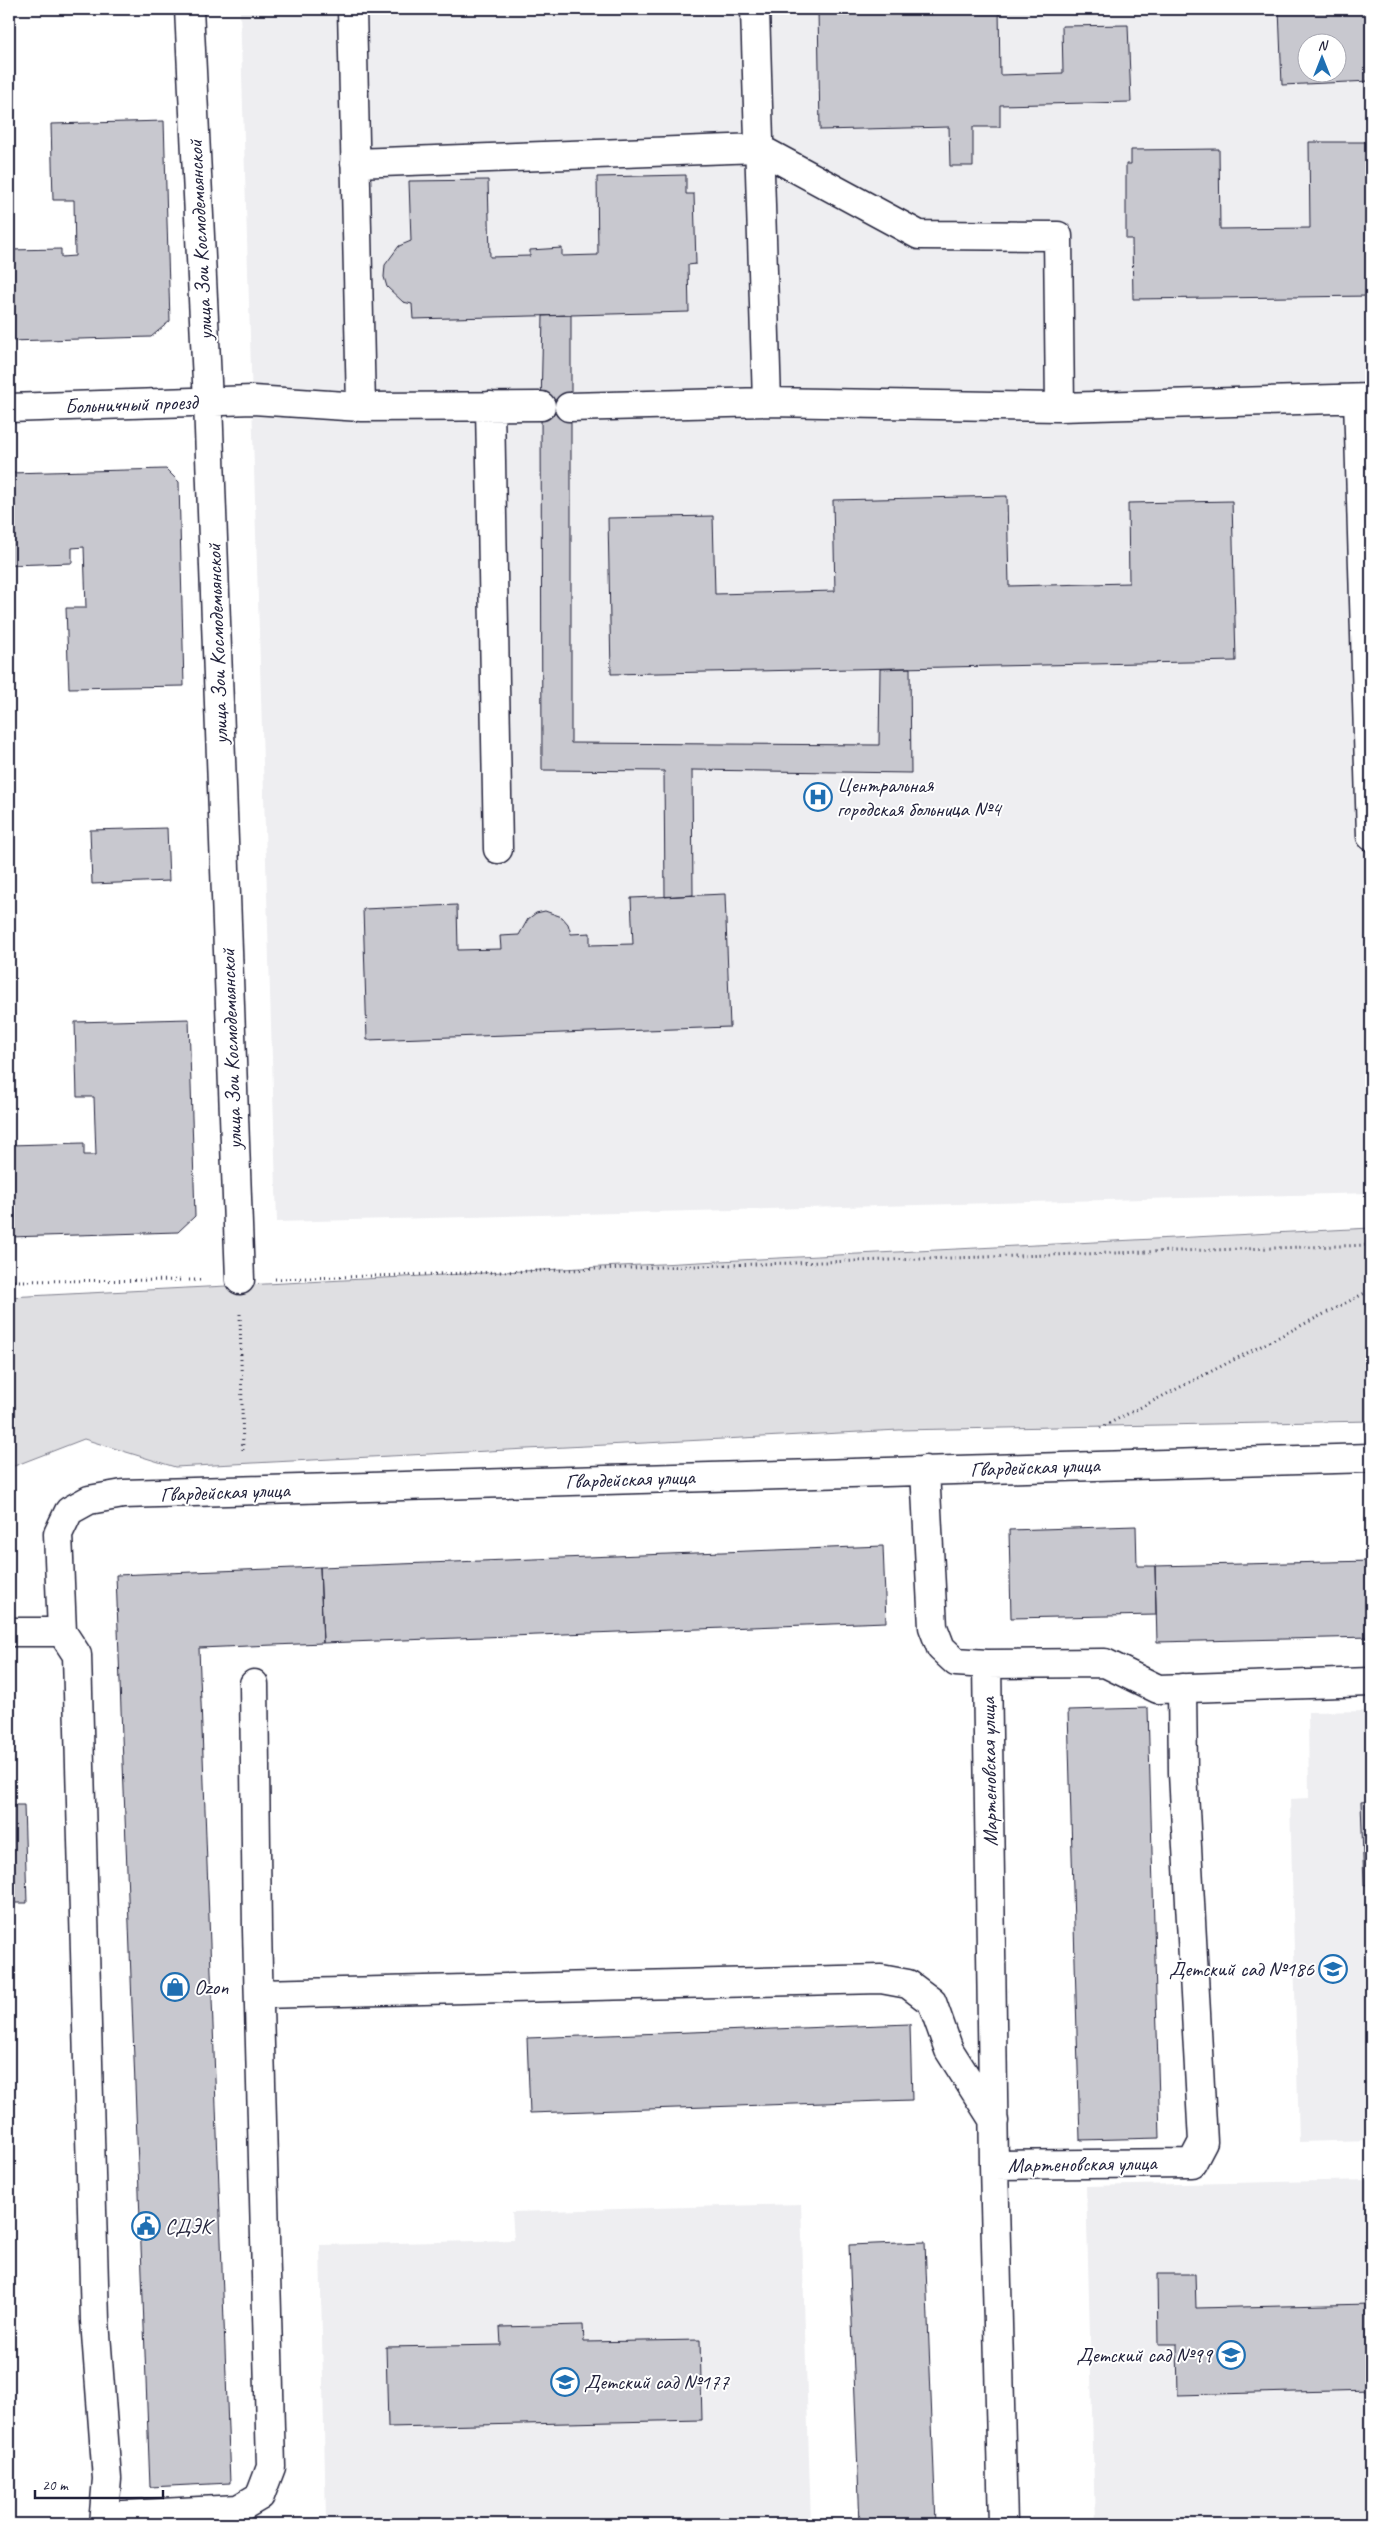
<svg xmlns="http://www.w3.org/2000/svg" width="1380" height="2533" font-family="Caveat,sans-serif">
<style>
.built{fill:#eeeef1;fill-rule:evenodd}
.green{fill:#dfdfe2;stroke:#80808e}
.building{fill:#c8c8cf;stroke:#22223b;fill-rule:evenodd}
.lines{fill:none;stroke-linecap:round;stroke-linejoin:round}
.minor-casing{stroke:#22223b;stroke-width:31}
.path{stroke:#22223b;stroke-width:3;stroke-dasharray:1 4;stroke-linecap:butt}
.minor{stroke:#fff;stroke-width:28}
.labels{text-anchor:middle;dominant-baseline:central;stroke-width:4;stroke-linejoin:round;paint-order:stroke}
.street-label{font-size:21px;fill:#22223b;stroke:#fff}
.poi-label{font-size:21px;fill:#22223b;stroke:#fff;text-anchor:start}
</style>
<rect width="100%" height="100%" fill="#fff"/>
<filter id="ink" filterUnits="userSpaceOnUse"><feTurbulence type="fractalNoise" baseFrequency=".02" numOctaves="2"/><feDisplacementMap in="SourceGraphic" scale="10" xChannelSelector="R" yChannelSelector="G"/><feConvolveMatrix kernelMatrix="1 2 1 2 8 2 1 2 1" color-interpolation-filters="sRGB"/></filter>
<g filter="url(#ink)">
<path class="built" d="M 240,9 L 1371,9 L 1371,1193 L 277,1222 ZM 1308,42 L 1338,42 L 1338,72 L 1308,72 Z
M 1371,1711 L 1371,2140 L 1299,2142 L 1290,1799 L 1309,1798 L 1308,1712 Z
M 1371,2180 L 1371,2524 L 1095,2524 L 1086,2186 Z
M 801,2204 L 811,2524 L 371,2524 L 371,2518 L 326,2520 L 320,2245 L 514,2240 L 512,2212 Z"/>
<path class="green" d="M 1371,1228 L 1371,1421 L 899,1430 L 175,1467 L 84,1439 L 9,1468 L 9,1297 Z"/>
<path class="building" d="M 818,9 L 999,9 L 1000,75 L 1063,73 L 1062,26 L 1128,25 L 1131,102 L 1000,105 L 1000,127 L 973,127 L 973,166 L 950,166 L 949,127 L 820,130 Z
M 1279,9 L 1370,9 L 1371,81 L 1282,85 ZM 1308,42 L 1338,42 L 1338,72 L 1308,72 Z
M 164,121 L 170,321 L 151,337 L 9,341 L 9,250 L 61,249 L 61,257 L 75,256 L 74,200 L 53,200 L 51,124 Z
M 1309,142 L 1371,142 L 1371,296 L 1133,299 L 1132,239 L 1126,239 L 1126,164 L 1131,164 L 1131,150 L 1219,149 L 1220,229 L 1310,228 Z
M 686,175 L 686,194 L 694,194 L 696,264 L 688,265 L 689,312 L 413,319 L 412,304 L 403,302 L 387,287 L 384,277 L 385,265 L 399,246 L 411,241 L 409,181 L 488,180 L 490,257 L 530,256 L 530,250 L 562,248 L 562,256 L 598,255 L 597,177 Z
M 571,315 L 571,743 L 879,745 L 880,669 L 910,668 L 911,773 L 692,770 L 693,895 L 665,897 L 664,771 L 542,770 L 541,406 L 543,316 Z
M 166,469 L 179,482 L 184,686 L 69,688 L 66,608 L 86,608 L 84,547 L 72,548 L 72,563 L 9,565 L 9,473 Z
M 1007,496 L 1009,586 L 1129,583 L 1128,503 L 1232,501 L 1236,661 L 611,674 L 608,518 L 713,516 L 715,594 L 835,591 L 833,500 Z
M 167,828 L 169,881 L 92,884 L 90,830 Z
M 725,894 L 730,1027 L 367,1040 L 363,909 L 457,905 L 458,950 L 501,949 L 500,936 L 519,935 L 528,919 L 536,913 L 545,911 L 562,917 L 568,924 L 571,934 L 590,933 L 590,945 L 633,944 L 631,898 Z
M 189,1019 L 195,1216 L 178,1232 L 9,1237 L 9,1145 L 84,1143 L 84,1155 L 96,1155 L 94,1097 L 77,1097 L 75,1022 Z
M 1136,1526 L 1137,1566 L 1155,1566 L 1156,1615 L 1011,1618 L 1009,1530 Z
M 883,1546 L 886,1622 L 323,1643 L 320,1567 Z
M 1371,1561 L 1371,1637 L 1157,1642 L 1155,1566 Z
M 320,1567 L 323,1643 L 199,1648 L 230,2483 L 150,2487 L 116,1575 Z
M 1148,1708 L 1160,2138 L 1080,2140 L 1068,1710 Z
M 1371,1801 L 1371,1884 L 1364,1885 L 1361,1802 Z
M 9,1805 L 24,1805 L 27,1903 L 9,1903 Z
M 910,2024 L 912,2100 L 530,2113 L 527,2038 Z
M 925,2242 L 936,2524 L 860,2524 L 849,2245 Z
M 1157,2274 L 1195,2274 L 1196,2308 L 1371,2304 L 1371,2390 L 1178,2395 L 1177,2344 L 1158,2344 Z
M 583,2325 L 584,2342 L 700,2340 L 702,2420 L 388,2427 L 386,2347 L 501,2345 L 500,2327 Z"/>
<g class="lines">
<defs>
<path id="minor" d="M 189,9 L 208,402 L 240,1280
M 352,9 L 361,407
M 755,9 L 767,402
M 355,163 L 758,148 L 919,235 L 1058,236 L 1060,407
M 1358,399 L 1371,836
M 490,406 L 498,849
M 569,407 L 767,402 L 1060,407 L 1371,398
M 9,408 L 253,400 L 361,407 L 541,406
M 925,1470 L 933,1627 L 941,1648 L 956,1662 L 987,1664 L 1105,1663 L 1158,1689 L 1371,1682
M 9,1632 L 62,1632 L 58,1534 L 69,1511 L 89,1500 L 123,1494 L 1371,1458
M 62,1632 L 77,1655 L 95,2321 L 107,2479 L 103,2524
M 987,1664 L 994,2165 L 1192,2163 L 1203,2142 L 1183,1773 L 1182,1688
M 259,1994 L 881,1979 L 908,1984 L 932,2002 L 949,2050 L 994,2121
M 994,2165 L 1003,2524
M 104,2516 L 238,2509 L 260,2496 L 271,2467 L 257,1930 L 254,1684"/>
</defs>
<use href="#minor" class="minor-casing"/>
<path class="path" d="M 275,1279 L 1371,1245
M 9,1281 L 204,1280
M 240,1314 L 243,1453
M 1100,1428 L 1371,1290"/>
<use href="#minor" class="minor"/>
</g>
</g>
<defs>
<symbol id="hospital-ring" viewBox="-11 -11 22 22"><circle r="9.5" fill="#fff" stroke="#1f6fb2" stroke-width="1.5"/><path d="M-5-5h3v3.5h4V-5h3V5h-3V1.5h-4V5h-3Z" fill="#1f6fb2"/></symbol>
<symbol id="school-ring" viewBox="-11 -11 22 22"><circle r="9.5" fill="#fff" stroke="#1f6fb2" stroke-width="1.5"/><path d="M0-5L7-2L0 1L-7-2ZM-4 1L0 2.5L4 1V4Q0 6-4 4Z" fill="#1f6fb2"/></symbol>
<symbol id="shop-ring" viewBox="-11 -11 22 22"><circle r="9.5" fill="#fff" stroke="#1f6fb2" stroke-width="1.5"/><path d="M-5-2.5h2.3a2.7 3.5 0 0 1 5.4 0H5L5.5 6h-11ZM-1.5-2.5h3a1.5 2.3 0 0 0-3 0Z" fill="#1f6fb2"/></symbol>
<symbol id="civic-ring" viewBox="-11 -11 22 22"><circle r="9.5" fill="#fff" stroke="#1f6fb2" stroke-width="1.5"/><path d="M-.6-6.5H3V-4.5H.6V-3L4-1V1h2V6H-6V1h2V-1L-.6-3ZM-1.2 2.5V6h2.4V2.5Z" fill="#1f6fb2"/></symbol>
</defs>
<g fill-rule="evenodd">
<use href="#hospital-ring" x="802" y="781" width="32" height="32"/>
<use href="#school-ring" x="1317" y="1953" width="32" height="32"/>
<use href="#shop-ring" x="159" y="1971" width="32" height="32"/>
<use href="#civic-ring" x="130" y="2210" width="32" height="32"/>
<use href="#school-ring" x="1215" y="2339" width="32" height="32"/>
<use href="#school-ring" x="549" y="2366" width="32" height="32"/>
</g>
<g class="labels">
<g class="street-label">
<text transform="translate(200 240) rotate(-93)">улица Зои Космодемьянской</text>
<text transform="translate(131 404) rotate(-2)">Больничный проезд</text>
<text transform="translate(217 644) rotate(-92)">улица Зои Космодемьянской</text>
<text transform="translate(231 1049) rotate(-92)">улица Зои Космодемьянской</text>
<text transform="translate(1035 1467) rotate(-2)">Гвардейская улица</text>
<text transform="translate(630 1479) rotate(-2)">Гвардейская улица</text>
<text transform="translate(225 1492) rotate(-2)">Гвардейская улица</text>
<text transform="translate(989 1772) rotate(-91)">Мартеновская улица</text>
<text transform="translate(1082 2164) rotate(-1)">Мартеновская улица</text>
</g>
<g class="poi-label">
<text x="837" y="785">Центральная<tspan x="837" dy="24">городская больница №4</tspan></text>
<text x="1314" y="1969" text-anchor="end">Детский сад №186</text>
<text x="194" y="1987">Ozon</text>
<text x="165" y="2226">СДЭК</text>
<text x="1212" y="2355" text-anchor="end">Детский сад №99</text>
<text x="584" y="2382">Детский сад №177</text>
</g>
</g>
<rect width="1380" height="2533" fill="none" stroke="#fff" stroke-width="30"/>
<rect x="15" y="15" width="1350" height="2503" fill="none" stroke="#22223b" stroke-width="2" filter="url(#ink)"/>
<g transform="translate(1322 58)"><circle r="24" fill="#ffffff" stroke="#a7a7b1"/>
<path d="M0-4L9 19L0 12L-9 19Z" fill="#1f6fb2"/>
<text y="-8" font-size="14" font-weight="bold" text-anchor="middle" fill="#22223b">N</text>
</g>
<path d="M35 2490v8h128v-8" fill="none" stroke="#22223b" stroke-width="2.5"/>
<text x="42" y="2490" font-size="15" fill="#22223b" stroke="#ffffff" stroke-width="4" paint-order="stroke">20 m</text>
</svg>
